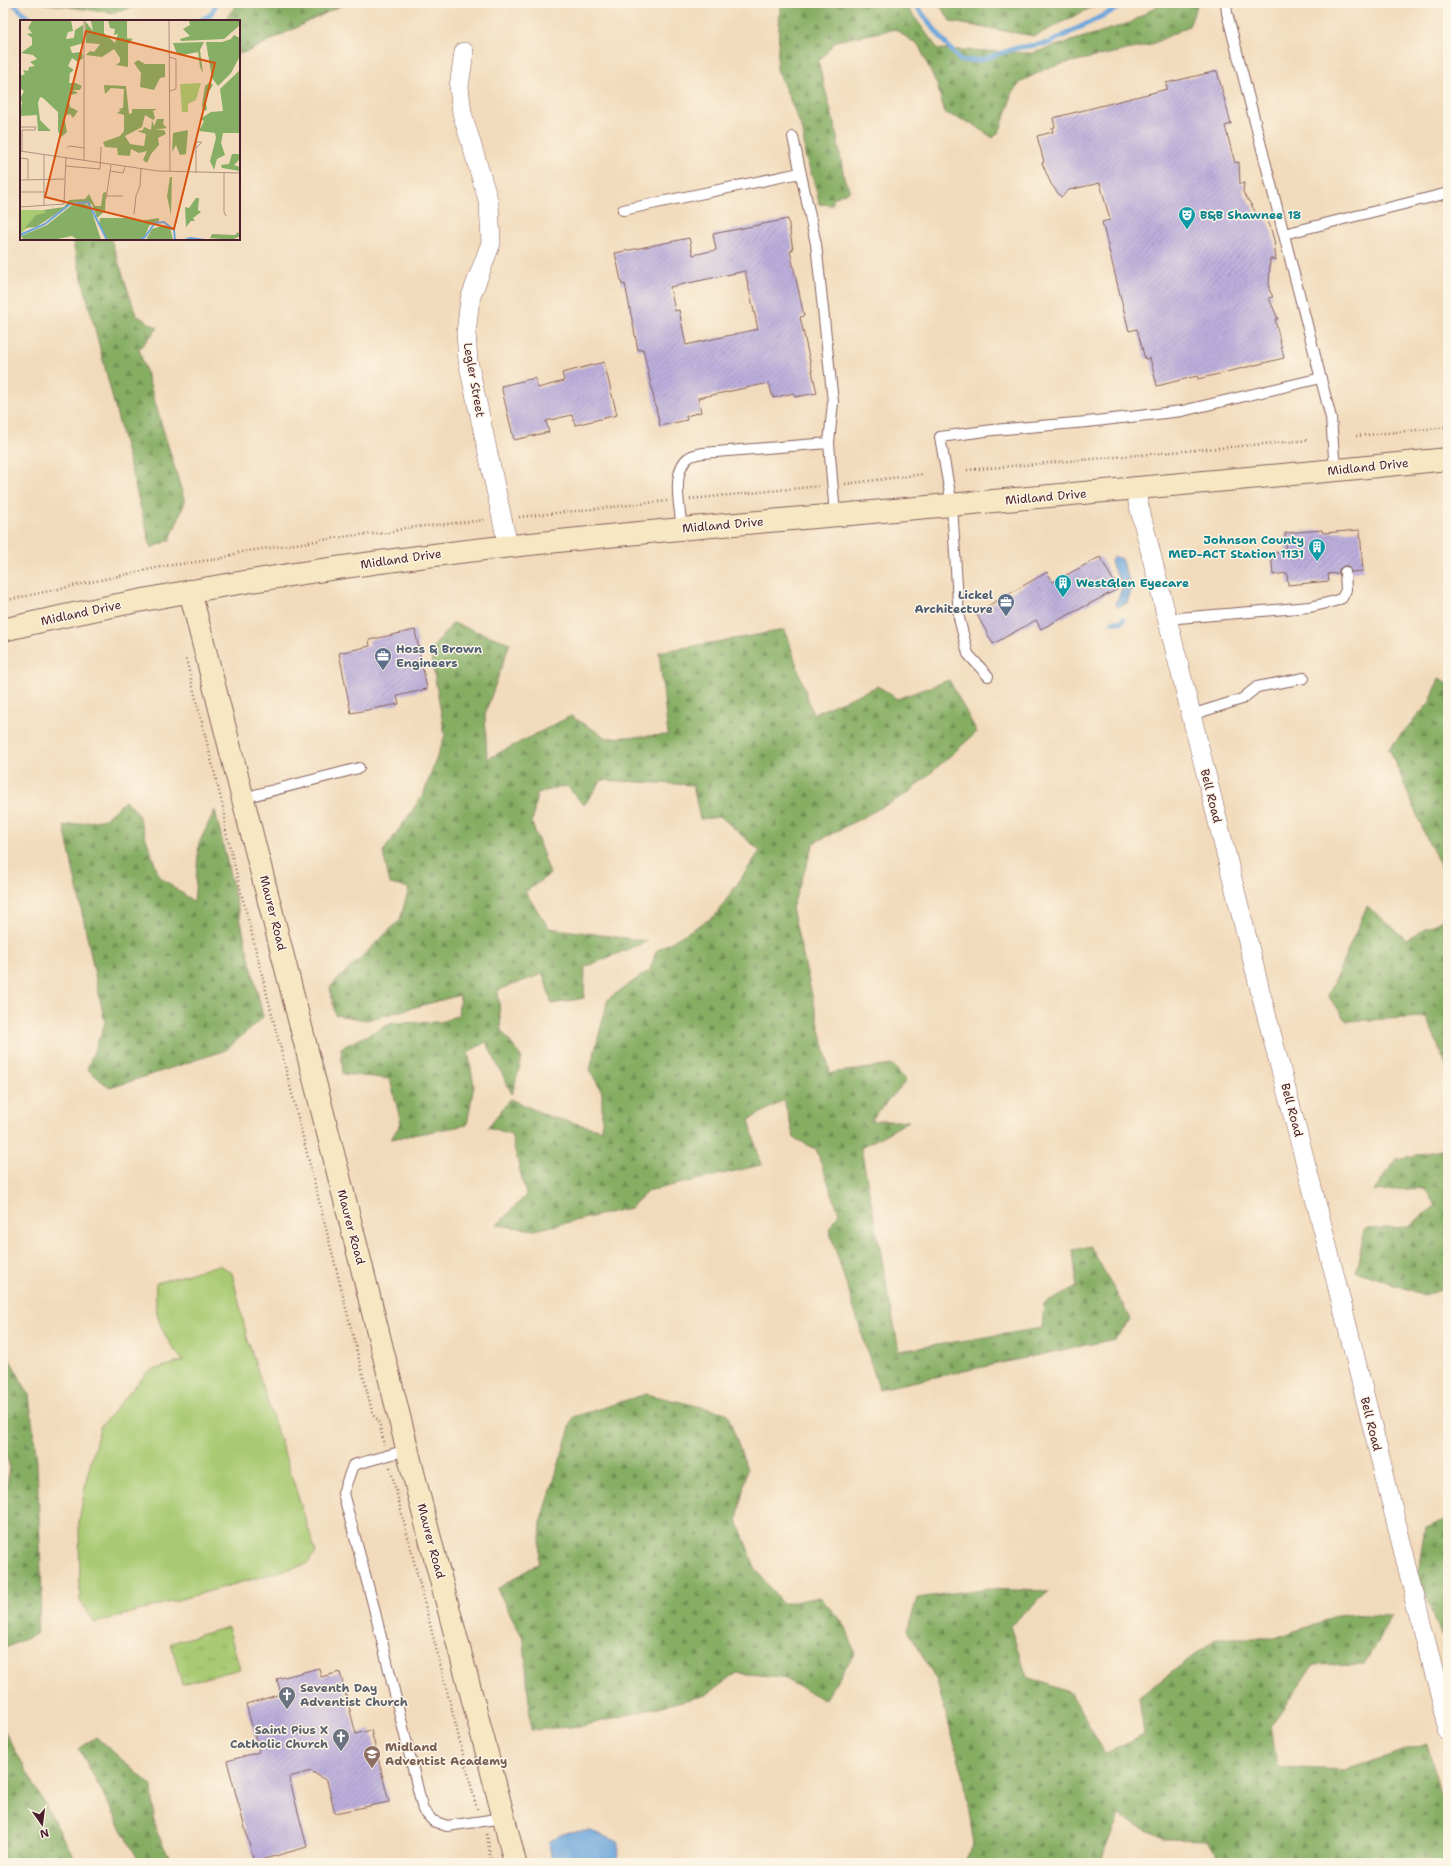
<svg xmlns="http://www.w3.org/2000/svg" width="1451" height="1866" font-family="'Shantell Sans',sans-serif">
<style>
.grass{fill:url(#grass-tufts);stroke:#79744e}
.forest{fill:url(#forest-firs);stroke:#686648}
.garden{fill:#a8ca72;stroke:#79744e}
.water{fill:#6ba5db;stroke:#5a6283}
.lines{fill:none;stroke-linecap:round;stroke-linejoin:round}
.stream{stroke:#6ba5db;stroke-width:5}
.building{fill:url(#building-hatch);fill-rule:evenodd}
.lane-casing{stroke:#85615e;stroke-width:12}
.street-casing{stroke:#85615e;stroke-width:20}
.secondary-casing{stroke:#85615e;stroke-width:24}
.path{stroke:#85615e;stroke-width:2.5;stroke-dasharray:1 3;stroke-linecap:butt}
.lane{stroke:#fff;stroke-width:10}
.street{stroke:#fff;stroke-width:19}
.secondary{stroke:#f7e8c3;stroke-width:22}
.labels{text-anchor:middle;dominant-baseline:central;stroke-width:3;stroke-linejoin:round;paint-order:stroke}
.culture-label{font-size:12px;font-weight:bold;fill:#0d838f;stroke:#fcf5e5;text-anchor:start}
.street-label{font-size:12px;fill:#4a1f2b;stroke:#fcf5e5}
.service-label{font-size:12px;font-weight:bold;fill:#4e5e75;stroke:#fcf5e5;text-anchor:end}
.worship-label{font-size:12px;font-weight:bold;fill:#5b616d;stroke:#fcf5e5;text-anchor:start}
.education-label{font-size:12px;font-weight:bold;fill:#785e54;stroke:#fcf5e5;text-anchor:start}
.inset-river{fill:none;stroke:#6ba5db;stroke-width:2}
.inset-road{fill:none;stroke:#af9082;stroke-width:1}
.view{fill:#d8530f;fill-opacity:0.15;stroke:#d8530f;stroke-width:2}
.inset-edge{fill:none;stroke:#4a1f2b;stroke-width:2}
</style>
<defs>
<pattern id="grass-tufts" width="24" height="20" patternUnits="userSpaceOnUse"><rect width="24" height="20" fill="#a8ca72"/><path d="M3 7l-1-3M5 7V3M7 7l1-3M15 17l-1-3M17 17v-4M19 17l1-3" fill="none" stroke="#92ad63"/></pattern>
<pattern id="forest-firs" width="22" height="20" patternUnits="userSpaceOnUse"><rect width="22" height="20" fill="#86ae64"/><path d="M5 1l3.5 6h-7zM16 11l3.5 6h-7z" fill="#708d53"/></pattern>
<pattern id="building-hatch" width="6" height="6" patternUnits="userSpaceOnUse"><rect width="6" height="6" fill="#bcaedc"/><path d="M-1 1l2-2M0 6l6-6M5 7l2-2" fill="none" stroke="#9b8db3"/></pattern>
</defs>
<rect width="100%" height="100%" fill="#fcf5e5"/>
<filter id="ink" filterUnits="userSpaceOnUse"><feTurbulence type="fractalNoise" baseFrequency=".025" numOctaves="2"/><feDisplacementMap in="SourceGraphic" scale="8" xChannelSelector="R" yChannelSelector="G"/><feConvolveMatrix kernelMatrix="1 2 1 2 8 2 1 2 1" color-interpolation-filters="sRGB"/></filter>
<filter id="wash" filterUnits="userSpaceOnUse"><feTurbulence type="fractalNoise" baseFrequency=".012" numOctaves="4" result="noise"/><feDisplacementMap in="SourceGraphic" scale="16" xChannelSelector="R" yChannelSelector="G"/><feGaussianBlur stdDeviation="0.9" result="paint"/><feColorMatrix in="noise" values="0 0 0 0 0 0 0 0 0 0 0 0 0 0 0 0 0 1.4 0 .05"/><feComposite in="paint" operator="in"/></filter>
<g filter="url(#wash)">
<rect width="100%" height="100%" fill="#f2dbbc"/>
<path class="grass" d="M 228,1627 L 240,1669 L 182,1684 L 171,1643 Z"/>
<path class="forest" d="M 41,3 L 143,3 L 114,13 Z
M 238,3 L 346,3 L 251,50 L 239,54 L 239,21 L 224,21 Z
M 787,3 L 904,3 L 938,49 L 1032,53 L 1130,23 L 1162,3 L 1198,3 L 1189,26 L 1150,45 L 1067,63 L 1045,69 L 1022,81 L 1011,94 L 1009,106 L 999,132 L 993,138 L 973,124 L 945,113 L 937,85 L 919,46 L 895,29 L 836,41 L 818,62 L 836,131 L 844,178 L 850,191 L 834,198 L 832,205 L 819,204 L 817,192 L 805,155 L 803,131 L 777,69 L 780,9 Z
M 938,3 L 1100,3 L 1035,36 L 951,22 Z
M 72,239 L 111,239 L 136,315 L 158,328 L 139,349 L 185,502 L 170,540 L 151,548 Z
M 453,623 L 510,643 L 485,714 L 487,759 L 571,716 L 607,738 L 668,735 L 659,652 L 785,630 L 813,714 L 878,686 L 897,699 L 949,680 L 977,732 L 907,794 L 814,843 L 792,908 L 830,1073 L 893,1065 L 906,1081 L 870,1121 L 909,1121 L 861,1148 L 899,1351 L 1042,1328 L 1044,1304 L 1077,1287 L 1073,1250 L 1090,1246 L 1131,1319 L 1115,1339 L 879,1389 L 829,1229 L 839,1213 L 816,1149 L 794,1138 L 784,1100 L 749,1120 L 761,1165 L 648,1191 L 630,1208 L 535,1230 L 497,1225 L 526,1195 L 511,1134 L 488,1127 L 510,1099 L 551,1117 L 602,1130 L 602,1092 L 590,1070 L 608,999 L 650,970 L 656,951 L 715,916 L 760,851 L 721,817 L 700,819 L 693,785 L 602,780 L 584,805 L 567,786 L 537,793 L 532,823 L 550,874 L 525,892 L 549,928 L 648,941 L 585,967 L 584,998 L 552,1004 L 543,974 L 498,990 L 501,1030 L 522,1058 L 512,1094 L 486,1042 L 468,1052 L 474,1085 L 467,1125 L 391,1139 L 401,1123 L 390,1079 L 343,1074 L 341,1048 L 392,1023 L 441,1022 L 458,1015 L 460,995 L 367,1020 L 335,1015 L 330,987 L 400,920 L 409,888 L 390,884 L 383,852 L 423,795 L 445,735 L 430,651 Z
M 1439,678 L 1448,683 L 1448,880 L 1427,839 L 1389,748 L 1430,702 Z
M 125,801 L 137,812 L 159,876 L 194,902 L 199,843 L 215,810 L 263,1017 L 226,1050 L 110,1088 L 87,1069 L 105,1023 L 64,826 L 105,819 Z
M 1367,906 L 1406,939 L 1448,917 L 1448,1288 L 1424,1295 L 1356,1271 L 1365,1229 L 1408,1227 L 1435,1206 L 1425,1188 L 1374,1191 L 1397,1159 L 1446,1149 L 1448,1070 L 1426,1017 L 1347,1021 L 1328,996 Z
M 3,1347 L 29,1395 L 37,1462 L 42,1598 L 36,1634 L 3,1649 L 3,1504 L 10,1468 L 3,1446 Z
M 646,1394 L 727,1413 L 747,1469 L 737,1520 L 755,1568 L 782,1604 L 820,1597 L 846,1627 L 855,1653 L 824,1700 L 781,1677 L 737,1673 L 706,1695 L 582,1726 L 531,1730 L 524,1640 L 497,1589 L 539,1563 L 541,1523 L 573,1417 Z
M 1448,1518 L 1448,1635 L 1441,1635 L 1418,1574 L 1425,1527 Z
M 982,1589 L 1048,1591 L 1010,1626 L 1027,1677 L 1071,1693 L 1105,1754 L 1144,1735 L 1139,1697 L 1217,1638 L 1275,1638 L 1344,1614 L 1393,1616 L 1365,1664 L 1314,1665 L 1271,1725 L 1277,1767 L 1345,1770 L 1427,1743 L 1448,1819 L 1448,1863 L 1221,1863 L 1208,1840 L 1164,1839 L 1119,1816 L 1100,1863 L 962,1863 L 974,1845 L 964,1778 L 936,1679 L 908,1630 L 917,1598 Z
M 3,1728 L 77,1863 L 3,1863 Z
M 96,1737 L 152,1786 L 155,1828 L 172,1863 L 140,1863 L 79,1749 Z"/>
<path class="garden" d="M 219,1265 L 232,1273 L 248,1341 L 316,1552 L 307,1564 L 95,1623 L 80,1601 L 79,1521 L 87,1476 L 100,1427 L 148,1371 L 183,1361 C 162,1335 153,1317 156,1283 Z"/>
<path class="water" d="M 1114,556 L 1121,559 L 1132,588 L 1127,603 L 1117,607 L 1115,603 C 1131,579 1114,582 1111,559 Z
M 591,1831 L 619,1842 L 619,1850 L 616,1863 L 552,1863 L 549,1842 C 563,1831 573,1831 591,1831 Z"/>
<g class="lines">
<path class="stream" d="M 13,3 L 31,21
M 914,3 L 946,44 L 961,61 L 981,60 L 1016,48 L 1049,43 L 1128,3
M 199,21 L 210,15 L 217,3
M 1113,622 L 1122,622 L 1123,619"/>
</g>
<g id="blocks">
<path class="building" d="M 1217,71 L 1231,124 L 1225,126 L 1235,163 L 1239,162 L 1240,184 L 1244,183 L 1243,192 L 1260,219 L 1264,214 L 1270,226 L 1274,240 L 1276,260 L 1270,258 L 1269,289 L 1273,297 L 1269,298 L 1278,319 L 1275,319 L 1284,358 L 1198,379 L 1197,376 L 1157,386 L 1150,358 L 1145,359 L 1137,329 L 1129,331 L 1102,222 L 1110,220 L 1100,183 L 1069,190 L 1061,197 L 1051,184 L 1042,163 L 1044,162 L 1037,136 L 1053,132 L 1052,128 L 1055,127 L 1053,118 L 1167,89 L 1166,83 Z
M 788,219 L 793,250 L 790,251 L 804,316 L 800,317 L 817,393 L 795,397 L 794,393 L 773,398 L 769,383 L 698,398 L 701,412 L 686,416 L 687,420 L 660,426 L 643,349 L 638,350 L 625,284 L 622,285 L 615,253 L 689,238 L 693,255 L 716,250 L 713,234 ZM 745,271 L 758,329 L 686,345 L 679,310 L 675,311 L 670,287 Z
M 604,362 L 617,415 L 575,425 L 572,415 L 546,421 L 549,432 L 514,440 L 501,386 L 535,378 L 538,388 L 564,381 L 562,373 Z
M 1322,530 L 1323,533 L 1360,530 L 1363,571 L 1351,572 L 1348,566 L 1344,566 L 1339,569 L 1339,573 L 1328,574 L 1329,581 L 1288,585 L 1287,573 L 1273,575 L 1271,553 L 1286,552 L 1285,533 Z
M 1100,557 L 1118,589 L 1041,629 L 1036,620 L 993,644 L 976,613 L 1047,572 L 1053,582 Z
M 415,630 L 427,689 L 397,696 L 399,704 L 351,713 L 339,653 L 370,646 L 369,640 Z
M 319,1668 L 321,1677 L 340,1672 L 356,1734 L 371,1730 L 389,1802 L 335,1813 L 327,1781 L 311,1771 L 289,1777 L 307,1847 L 254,1862 L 227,1761 L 259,1752 L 246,1704 L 281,1694 L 277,1679 Z"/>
</g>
</g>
<g filter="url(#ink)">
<use href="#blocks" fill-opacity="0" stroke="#85615e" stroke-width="1"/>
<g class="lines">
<defs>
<path id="lane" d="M 1226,3 L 1227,13 L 1331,418 L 1335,470
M 793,137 L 816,244 L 833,402 L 829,443 L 835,515
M 623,210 L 800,173
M 1284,234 L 1448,193
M 682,528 C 680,509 671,472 688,458 C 691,455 698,454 703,453 L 829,443
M 1166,619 L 1310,607 L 1335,601 L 1342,598 L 1346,590 L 1345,572
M 988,676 L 968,654 L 959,618 L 952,505 L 940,437 L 993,430 L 1087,422 L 1182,411 L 1321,378
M 1191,715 L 1242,699 L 1257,687 L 1304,678
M 243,798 L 359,768
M 407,1450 L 353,1465 L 343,1493 L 373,1604 L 423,1810 L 433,1821 L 447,1826 L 504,1818"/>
<path id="street" d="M 464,52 L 459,87 L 462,113 L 489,203 L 491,243 L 470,299 L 466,333 L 468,361 L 508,546
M 1135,490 L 1264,1006 L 1322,1225 L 1448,1730"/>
<path id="secondary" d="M 190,591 C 263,877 336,1162 407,1448 C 441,1587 481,1724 515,1863
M 3,630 C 281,564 566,538 850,514 C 1050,497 1249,479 1448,459"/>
</defs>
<use href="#lane" class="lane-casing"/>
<use href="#street" class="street-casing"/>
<use href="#secondary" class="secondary-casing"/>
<path class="path" d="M 1356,436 L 1448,427
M 967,470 L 1309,440
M 845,484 L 924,474
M 690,499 L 820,486
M 519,517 L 667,501
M 3,601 L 165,566 L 219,559 L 241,552 L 356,535 L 389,533 L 405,528 L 486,520
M 186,659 L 225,815 L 225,828 L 373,1415 L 379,1421 L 384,1445
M 390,1467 L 477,1809
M 487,1834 L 491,1863"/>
<use href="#lane" class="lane"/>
<use href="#street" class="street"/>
<use href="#secondary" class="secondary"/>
</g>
</g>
<defs>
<symbol id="theatre-pin" viewBox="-11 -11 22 30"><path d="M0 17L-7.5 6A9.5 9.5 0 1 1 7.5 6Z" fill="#0f9aa8" stroke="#fcf5e5"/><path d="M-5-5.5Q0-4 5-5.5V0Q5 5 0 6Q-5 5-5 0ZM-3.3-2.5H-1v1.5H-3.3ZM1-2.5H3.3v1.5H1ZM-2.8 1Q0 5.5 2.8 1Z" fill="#fff"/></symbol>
<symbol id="building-pin" viewBox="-11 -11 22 30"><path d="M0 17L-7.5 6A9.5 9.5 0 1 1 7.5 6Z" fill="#0f9aa8" stroke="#fcf5e5"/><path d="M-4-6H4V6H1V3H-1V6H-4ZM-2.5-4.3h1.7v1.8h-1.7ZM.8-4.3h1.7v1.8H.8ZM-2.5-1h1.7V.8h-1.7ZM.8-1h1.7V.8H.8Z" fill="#fff"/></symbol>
<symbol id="office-pin" viewBox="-11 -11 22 30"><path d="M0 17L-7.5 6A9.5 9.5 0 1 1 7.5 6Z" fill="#5c6f8a" stroke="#fcf5e5"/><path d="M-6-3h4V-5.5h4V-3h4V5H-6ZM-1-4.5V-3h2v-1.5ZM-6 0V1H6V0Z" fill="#fff"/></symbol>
<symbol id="church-pin" viewBox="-11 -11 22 30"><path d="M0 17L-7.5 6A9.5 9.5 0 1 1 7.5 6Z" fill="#6b7280" stroke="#fcf5e5"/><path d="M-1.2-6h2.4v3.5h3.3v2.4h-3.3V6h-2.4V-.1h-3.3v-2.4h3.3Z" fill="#fff"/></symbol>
<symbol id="school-pin" viewBox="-11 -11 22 30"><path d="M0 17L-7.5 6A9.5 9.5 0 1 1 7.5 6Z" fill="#8d6e63" stroke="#fcf5e5"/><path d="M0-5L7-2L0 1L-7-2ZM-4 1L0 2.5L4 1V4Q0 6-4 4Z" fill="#fff"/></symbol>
</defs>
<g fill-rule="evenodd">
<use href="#theatre-pin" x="1177" y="205" width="20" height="27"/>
<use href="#building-pin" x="1307" y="537" width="20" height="27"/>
<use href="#building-pin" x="1053" y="573" width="20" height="27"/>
<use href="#office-pin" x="996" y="592" width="20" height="27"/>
<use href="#office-pin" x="373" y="646" width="20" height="27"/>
<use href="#church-pin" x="277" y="1685" width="20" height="27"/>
<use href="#church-pin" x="331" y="1727" width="20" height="27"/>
<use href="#school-pin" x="362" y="1744" width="20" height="27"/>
</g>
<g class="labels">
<g class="culture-label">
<text x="1200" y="215">B&amp;B Shawnee 18</text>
<text x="1304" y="540" text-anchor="end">Johnson County<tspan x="1304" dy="14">MED-ACT Station 1131</tspan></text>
<text x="1076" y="583">WestGlen Eyecare</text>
</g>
<g class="street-label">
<text transform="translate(474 380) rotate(80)">Legler Street</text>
<text transform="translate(1368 467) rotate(-6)">Midland Drive</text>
<text transform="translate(1046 497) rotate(-5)">Midland Drive</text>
<text transform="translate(723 525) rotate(-5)">Midland Drive</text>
<text transform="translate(401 559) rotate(-8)">Midland Drive</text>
<text transform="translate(81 613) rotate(-12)">Midland Drive</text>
<text transform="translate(1211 796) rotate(76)">Bell Road</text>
<text transform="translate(273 913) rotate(76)">Maurer Road</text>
<text transform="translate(1292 1110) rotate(75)">Bell Road</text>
<text transform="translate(351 1227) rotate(75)">Maurer Road</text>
<text transform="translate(1371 1424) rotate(76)">Bell Road</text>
<text transform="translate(431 1541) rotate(75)">Maurer Road</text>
</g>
<g class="service-label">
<text x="993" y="595">Lickel<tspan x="993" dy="14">Architecture</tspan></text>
<text x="396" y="649" text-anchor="start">Hoss &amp; Brown<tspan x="396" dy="14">Engineers</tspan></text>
</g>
<g class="worship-label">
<text x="300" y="1688">Seventh Day<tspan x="300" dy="14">Adventist Church</tspan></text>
<text x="328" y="1730" text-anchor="end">Saint Pius X<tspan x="328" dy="14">Catholic Church</tspan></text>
</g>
<g class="education-label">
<text x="385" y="1747">Midland<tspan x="385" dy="14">Adventist Academy</tspan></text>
</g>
</g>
<g transform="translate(20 20)">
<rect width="220" height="220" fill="#f2dbbc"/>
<path d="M 0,190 L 24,190 L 25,193 L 0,214 Z" fill="#a8ca72"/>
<path d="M 3,0 L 51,0 L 53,11 L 48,12 L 46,19 L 54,18 L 55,10 L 63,5 L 63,23 L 50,27 L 52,33 L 62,32 L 63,38 L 58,42 L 52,38 L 48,46 L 54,50 L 50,53 L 49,63 L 56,63 L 62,66 L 60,70 L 53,70 L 58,73 L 51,75 L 49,82 L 50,87 L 58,91 L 53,98 L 50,94 L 44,96 L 47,112 L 41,117 L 38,111 L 38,92 L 23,78 L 20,77 L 18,83 L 20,100 L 31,111 L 18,111 L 17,95 L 0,96 L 2,82 L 0,79 L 4,71 L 0,68 L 0,56 L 5,54 L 3,50 L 8,51 L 9,47 L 15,46 L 10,42 L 17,39 L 13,35 L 1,33 L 12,25 L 12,18 L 7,14 L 12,13 L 8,8 L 12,1 ZM 84,0 L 84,13 L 95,23 L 98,14 L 94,15 L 95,9 L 90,8 L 88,0 L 107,0 L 107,18 L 113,19 L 108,24 L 108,47 L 96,45 L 100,42 L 100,38 L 94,29 L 82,37 L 66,35 L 70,31 L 74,32 L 80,24 L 66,23 L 65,1 L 73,11 L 71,1 ZM 169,0 L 220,0 L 220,5 L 204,19 L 161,21 L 160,19 L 170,16 L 163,9 L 170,5 ZM 214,15 L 220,18 L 220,36 L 211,53 L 198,66 L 192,58 L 186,22 L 202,22 L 211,19 ZM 184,22 L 180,30 L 183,53 L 180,47 L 178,32 L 163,35 L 157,34 L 153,23 ZM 118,40 L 125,44 L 145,44 L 145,57 L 140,58 L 134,70 L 120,67 L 121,53 L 114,43 ZM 220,50 L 220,113 L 203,113 L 201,123 L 205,135 L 197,139 L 194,150 L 190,141 L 196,118 L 195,113 L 179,111 L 184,101 L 180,99 L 191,92 L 203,91 L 200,69 ZM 190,62 L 193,65 L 185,78 L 187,90 L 183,91 L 182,85 L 185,66 ZM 84,65 L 106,66 L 109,94 L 112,93 L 112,89 L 137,89 L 133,91 L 135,98 L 133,100 L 125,95 L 122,107 L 105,116 L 110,124 L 124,126 L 126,114 L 117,111 L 123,110 L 124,107 L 131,110 L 132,100 L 134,106 L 137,99 L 144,99 L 143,104 L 147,108 L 135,110 L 144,110 L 146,114 L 138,118 L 139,125 L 131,134 L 127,143 L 123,140 L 127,131 L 119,133 L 111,129 L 110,136 L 98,135 L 97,128 L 85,127 L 83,122 L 100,116 L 104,111 L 104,95 L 97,93 L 101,90 L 98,89 L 103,88 L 104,69 L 91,68 L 85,74 ZM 168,110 L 166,134 L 160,135 L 156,125 L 152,132 L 153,113 ZM 212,134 L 220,134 L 220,139 L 214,145 L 220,147 L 220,151 L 202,148 L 201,145 L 209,144 ZM 150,157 L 152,157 L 151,195 L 147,176 ZM 86,172 L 85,191 L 77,198 L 72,184 L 54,182 L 16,207 L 5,208 L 16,195 L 25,193 L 24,190 L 44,187 L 49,180 L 65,179 L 69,174 L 75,186 L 81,186 L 83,173 ZM 176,178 L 179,178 L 178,190 L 181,192 L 173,198 L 175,201 L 171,201 L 166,207 L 165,187 L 169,188 ZM 63,183 L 70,186 L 81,220 L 58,220 L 52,216 L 33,220 L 4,220 L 1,216 L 27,205 L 52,185 ZM 80,198 L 109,198 L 119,201 L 139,198 L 139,201 L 129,206 L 125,216 L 119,220 L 88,220 L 79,205 ZM 144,205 L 150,207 L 153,220 L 126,220 L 132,209 ZM 218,212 L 220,216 L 212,220 L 190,218 L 192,214 L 215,215 Z" fill="#86ae64"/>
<path d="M 181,63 L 176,80 L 168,84 L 168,92 L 162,92 L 160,64 Z" fill="#a8ca72"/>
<path class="inset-river" d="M 0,215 L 25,204 L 50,184 L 68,182 L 87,220M 120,220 L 125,217 L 135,203 L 144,202 L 154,210 L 155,220M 165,220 L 170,218 L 185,220"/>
<path class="inset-road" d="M 64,0 L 64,140M 149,0 L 150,152M 149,37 L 156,39 L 156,69 L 150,71M 0,107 L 16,107 L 15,110 L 2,110M 2,110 L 2,131M 47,128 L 49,126 L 64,128M 176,128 L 182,122 L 176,122 L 176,153M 0,131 L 138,151 L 220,153M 0,138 L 8,139 L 8,160M 45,146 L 80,149 L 81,127M 90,151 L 103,153 L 105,147M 204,153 L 204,192 L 206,196M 0,160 L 45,159M 0,172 L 24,172M 87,176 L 103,176M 86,179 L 91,145M 24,185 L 24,134M 0,187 L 44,184 L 46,137M 114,194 L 116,176 L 120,166 L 121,149"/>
<path class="view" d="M 66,11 L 195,43 L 154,209 L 25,177 Z"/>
<rect width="220" height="220" class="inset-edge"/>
</g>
<rect width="1451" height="1866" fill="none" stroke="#fcf5e5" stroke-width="16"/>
<g transform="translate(42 1824) rotate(166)" stroke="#fcf5e5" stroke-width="3" paint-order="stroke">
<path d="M0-3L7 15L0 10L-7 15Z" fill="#4a1f2b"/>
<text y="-6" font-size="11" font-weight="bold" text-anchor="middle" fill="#4a1f2b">N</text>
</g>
</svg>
